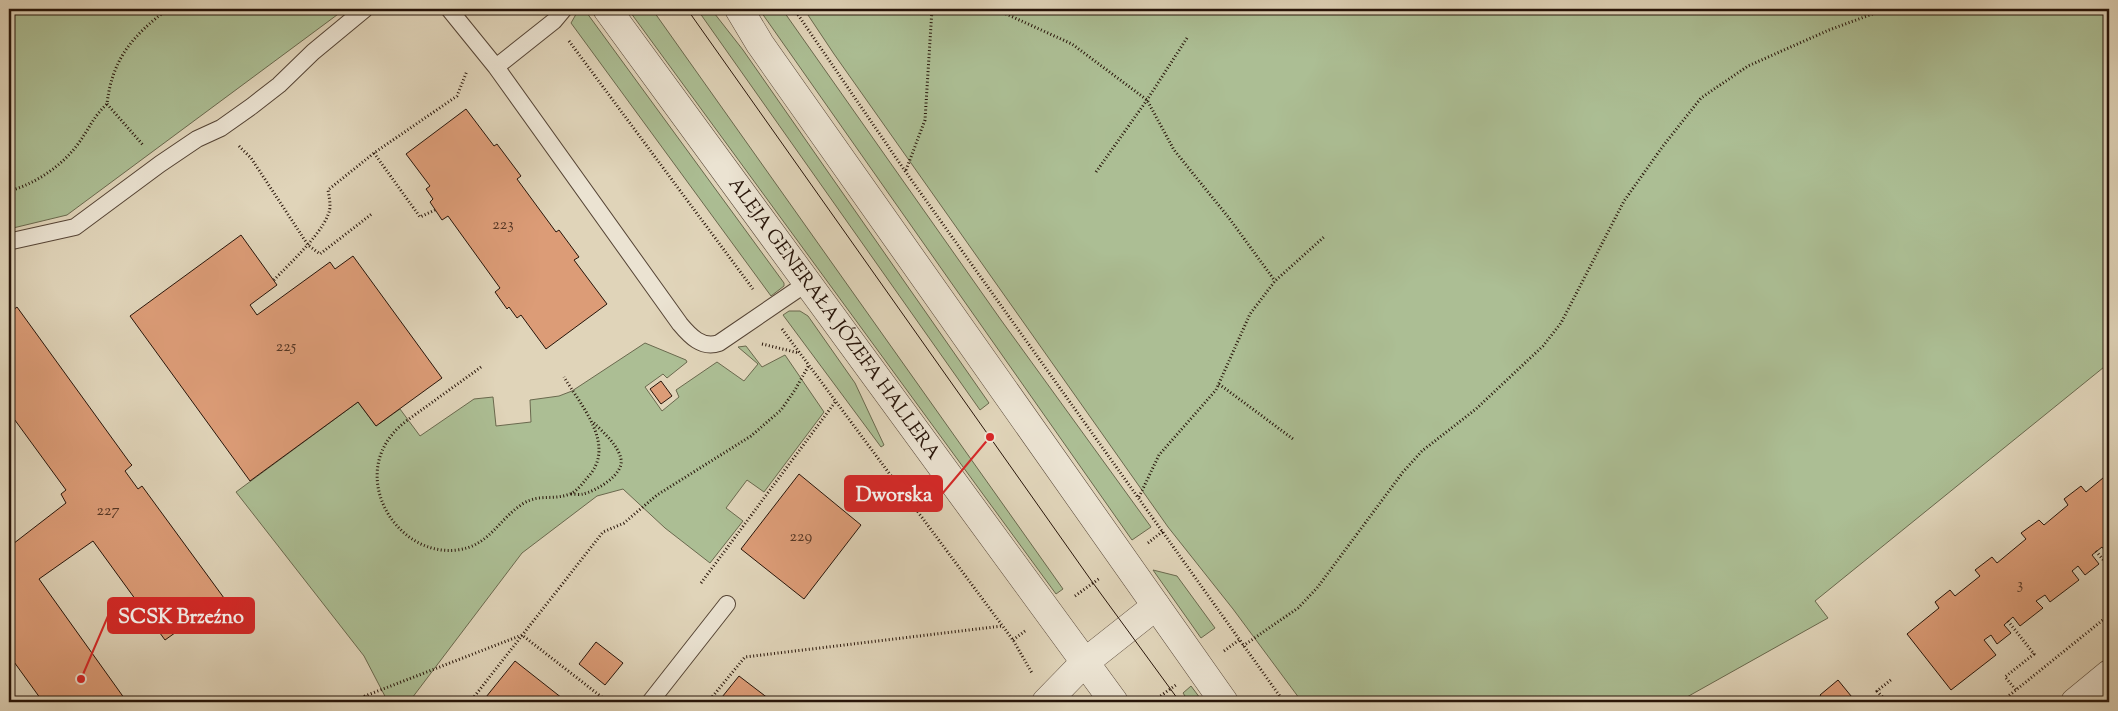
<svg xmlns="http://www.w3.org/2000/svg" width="2118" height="711" font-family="'Sorts Mill Goudy',serif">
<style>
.green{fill:#acbe94;stroke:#6a694e}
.building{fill:#dc9c77;stroke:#271409}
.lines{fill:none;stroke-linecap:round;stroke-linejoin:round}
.service-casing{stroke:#554435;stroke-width:18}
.minor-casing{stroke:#554435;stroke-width:29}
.tertiary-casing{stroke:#554435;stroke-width:29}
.path{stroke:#271409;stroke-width:3;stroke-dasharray:1 2.5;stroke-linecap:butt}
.service{stroke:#ebe3d2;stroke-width:16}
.minor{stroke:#ebe3d2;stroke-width:28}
.tertiary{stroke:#ebe3d2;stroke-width:28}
.tram{stroke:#271409;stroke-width:1}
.labels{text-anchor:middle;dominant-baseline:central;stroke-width:4.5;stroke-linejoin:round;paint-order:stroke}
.number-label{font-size:16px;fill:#543624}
.street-label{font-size:19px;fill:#271409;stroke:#ebe3d2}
.leader{fill:none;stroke:#d62828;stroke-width:2}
.callout-dot{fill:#d62828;stroke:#ebe3d2;stroke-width:2}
.callout{fill:#d62828;stroke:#d62828;stroke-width:2}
.callout-label{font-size:20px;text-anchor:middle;font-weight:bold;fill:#fff}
</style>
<rect width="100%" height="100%" fill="#e0d4b9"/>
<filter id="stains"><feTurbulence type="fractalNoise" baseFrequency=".004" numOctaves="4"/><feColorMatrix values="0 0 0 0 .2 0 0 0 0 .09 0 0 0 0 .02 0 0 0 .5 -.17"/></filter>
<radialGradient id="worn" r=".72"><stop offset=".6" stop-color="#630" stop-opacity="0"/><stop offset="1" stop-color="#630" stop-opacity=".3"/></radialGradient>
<path class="green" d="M 9,9 L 345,9 L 67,215 L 9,229 Z
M 579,9 L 584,9 L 784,283 L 784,286 L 771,296 L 571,23 Z
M 628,9 L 652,9 L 1063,589 L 1056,594 Z
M 697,9 L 711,9 L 743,50 L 989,403 L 980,410 Z
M 759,9 L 782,9 L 1001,320 L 1151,527 L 1132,540 Z
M 804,9 L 2109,9 L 2109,363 L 1815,601 L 1828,618 L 1678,702 L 1302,702 L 1233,609 L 1168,527 L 834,54 Z
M 789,311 L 800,311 L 808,316 L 855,383 L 884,445 L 881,447 L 783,315 Z
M 645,343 L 686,360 L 687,362 L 667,378 L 663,374 L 645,387 L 662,411 L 679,397 L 676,390 L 717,362 L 744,381 L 758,364 L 738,347 L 746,346 L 762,367 L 785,355 L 824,412 L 764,492 L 747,480 L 726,508 L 743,521 L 710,563 L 665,528 L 623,489 L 597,496 L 522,553 L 409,702 L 388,702 L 364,656 L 236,492 L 358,402 L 376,426 L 400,409 L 420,436 L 474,399 L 493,397 L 496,426 L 531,422 L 530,400 L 559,396 L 572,391 Z
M 1153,570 L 1177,576 L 1215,628 L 1201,638 Z
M 1191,686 L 1203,702 L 1189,702 L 1183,693 Z"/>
<path class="building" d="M 466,109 L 494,146 L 497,144 L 521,176 L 517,179 L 556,232 L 559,230 L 579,257 L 574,260 L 607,304 L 546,349 L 521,315 L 517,318 L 509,307 L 507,309 L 495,292 L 500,288 L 448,216 L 442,220 L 430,202 L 433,199 L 426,189 L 430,186 L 406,154 Z
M 241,235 L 277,285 L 250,305 L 257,315 L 330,262 L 335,269 L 353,256 L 442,378 L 376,426 L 358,402 L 250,481 L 130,316 Z
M 17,307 L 130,463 L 132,465 L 125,471 L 138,489 L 142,486 L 224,598 L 165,640 L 93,541 L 39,579 L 127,702 L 43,702 L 9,655 L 9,547 L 66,503 L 61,494 L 66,490 L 9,412 L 9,313 Z
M 661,381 L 672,396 L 661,404 L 650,389 Z
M 2109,473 L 2109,556 L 2102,547 L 2092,555 L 2099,564 L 2085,575 L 2078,566 L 2072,571 L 2079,580 L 2050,602 L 2045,595 L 2036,601 L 2043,608 L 2020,626 L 2013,617 L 2004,625 L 2011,633 L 1997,644 L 1991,635 L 1984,640 L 1996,655 L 1951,690 L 1907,634 L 1939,608 L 1935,602 L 1950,590 L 1955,596 L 1980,576 L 1975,570 L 1992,557 L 1997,563 L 2026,539 L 2021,533 L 2039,520 L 2044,525 L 2068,505 L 2064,499 L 2081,486 L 2086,492 Z
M 799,474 L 861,525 L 804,599 L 741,549 Z
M 596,642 L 623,663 L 605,685 L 579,664 Z
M 515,661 L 567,702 L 482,702 Z
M 739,676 L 773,702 L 718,702 Z
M 1838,680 L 1856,702 L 1822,702 L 1824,701 L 1820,695 Z"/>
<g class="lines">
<defs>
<path id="service" d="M 449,9 L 496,67 L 680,324 C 690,336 702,349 719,343 L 807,283
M 496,67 L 554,21 L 564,9
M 12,241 L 75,227 L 160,164 L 197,139 L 221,128 L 252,106 L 279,85 L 313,52 L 365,9
M 650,702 L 727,604"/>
<path id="minor" d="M 1046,702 L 1084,663 L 1156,606
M 2075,702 L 2109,674"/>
<g id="tertiary">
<path id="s1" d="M 607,9 L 1114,702"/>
<path d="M 739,9 L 760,44 L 1224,702"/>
</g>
</defs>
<use href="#service" class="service-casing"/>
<use href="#minor" class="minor-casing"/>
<use href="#tertiary" class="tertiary-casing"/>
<path class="path" d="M 794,9 L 905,171 L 1284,702
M 989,9 L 1004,13 L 1072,44 L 1147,100 L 1174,150 L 1229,218 L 1275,281
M 569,41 L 753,289
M 107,104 L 143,145
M 239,146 L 251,158 L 308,245 L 320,254 L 373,213
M 374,153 L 420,217 L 435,210
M 906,170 L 925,120 L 932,9
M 1096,172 L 1147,100 L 1187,38
M 9,191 C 35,184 62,166 78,144 C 89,129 93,117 107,104 C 112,59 133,35 168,9
M 274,280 C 288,265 330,227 330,206 C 330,201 329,195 328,190 L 374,153 L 457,96 L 467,71
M 782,329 L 1013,640 L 1032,673
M 762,344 L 799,353
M 481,367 C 462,381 442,395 423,409 C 412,417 399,425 391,436 C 353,484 399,557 457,550 C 490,546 498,519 524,503 C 540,494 551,500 567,495 C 576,493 582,484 587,478 C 618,446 581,406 564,377
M 1219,384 L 1293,439
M 571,494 C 575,494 580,495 583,494 C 596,491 624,475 621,459 C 618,445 603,432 593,422
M 1139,497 L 1159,455 L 1216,390 L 1250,314 L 1275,281 L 1325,236
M 1148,543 L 1163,531
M 2096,551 L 2109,567
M 701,583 L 836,401
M 1075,596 L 1100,578
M 2008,621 L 2034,654 L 2005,677 L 2016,690
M 1013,640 L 1025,631
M 1243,646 L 1298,608 L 1317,588 L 1403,472 L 1422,451 L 1476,409 L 1543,346 L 1561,323 L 1624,201 L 1663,146 L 1701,98 L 1748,66 L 1829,30 L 1886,9
M 1224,651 L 1239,640
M 365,696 L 369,702
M 360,702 L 365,696 L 522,635 L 608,702
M 470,702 L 603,532 L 624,523 L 657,495 L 751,436 L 781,410 L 795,390 L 809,365
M 708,702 L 745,657 L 1002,626
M 1152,702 L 1176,685
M 1887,702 L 1877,691 L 1892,679
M 2001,702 L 2109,615"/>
<use href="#service" class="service"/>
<use href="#minor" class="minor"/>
<use href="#tertiary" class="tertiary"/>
<path class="tram" d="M 687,9 L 1093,583 L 1180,702"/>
</g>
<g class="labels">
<g class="number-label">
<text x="503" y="225">223</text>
<text x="286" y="347">225</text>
<text x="108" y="511">227</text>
<text x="801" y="537">229</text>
<text x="2020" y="585">3</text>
</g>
<g class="street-label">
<text stroke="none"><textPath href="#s1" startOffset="384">ALEJA GENERAŁA JÓZEFA HALLERA</textPath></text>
</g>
</g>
<path class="leader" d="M990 437L942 494M81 679L108 616"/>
<g class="callout-dot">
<circle cx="990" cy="437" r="5"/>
<circle cx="81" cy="679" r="5"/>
</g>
<g class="callout">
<rect x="845" y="476" width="97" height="35" rx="5"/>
<rect x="108" y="598" width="146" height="35" rx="5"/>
</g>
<g class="callout-label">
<text x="894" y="501">Dworska</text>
<text x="181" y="623">SCSK Brzeźno</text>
</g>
<rect width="2118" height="711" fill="none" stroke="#e0d4b9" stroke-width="30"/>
<rect x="10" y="10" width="2098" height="691" fill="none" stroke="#271409" stroke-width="2.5"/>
<rect x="15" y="15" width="2088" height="681" fill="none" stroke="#271409"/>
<rect width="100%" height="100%" filter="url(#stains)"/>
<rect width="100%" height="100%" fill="url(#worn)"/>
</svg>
